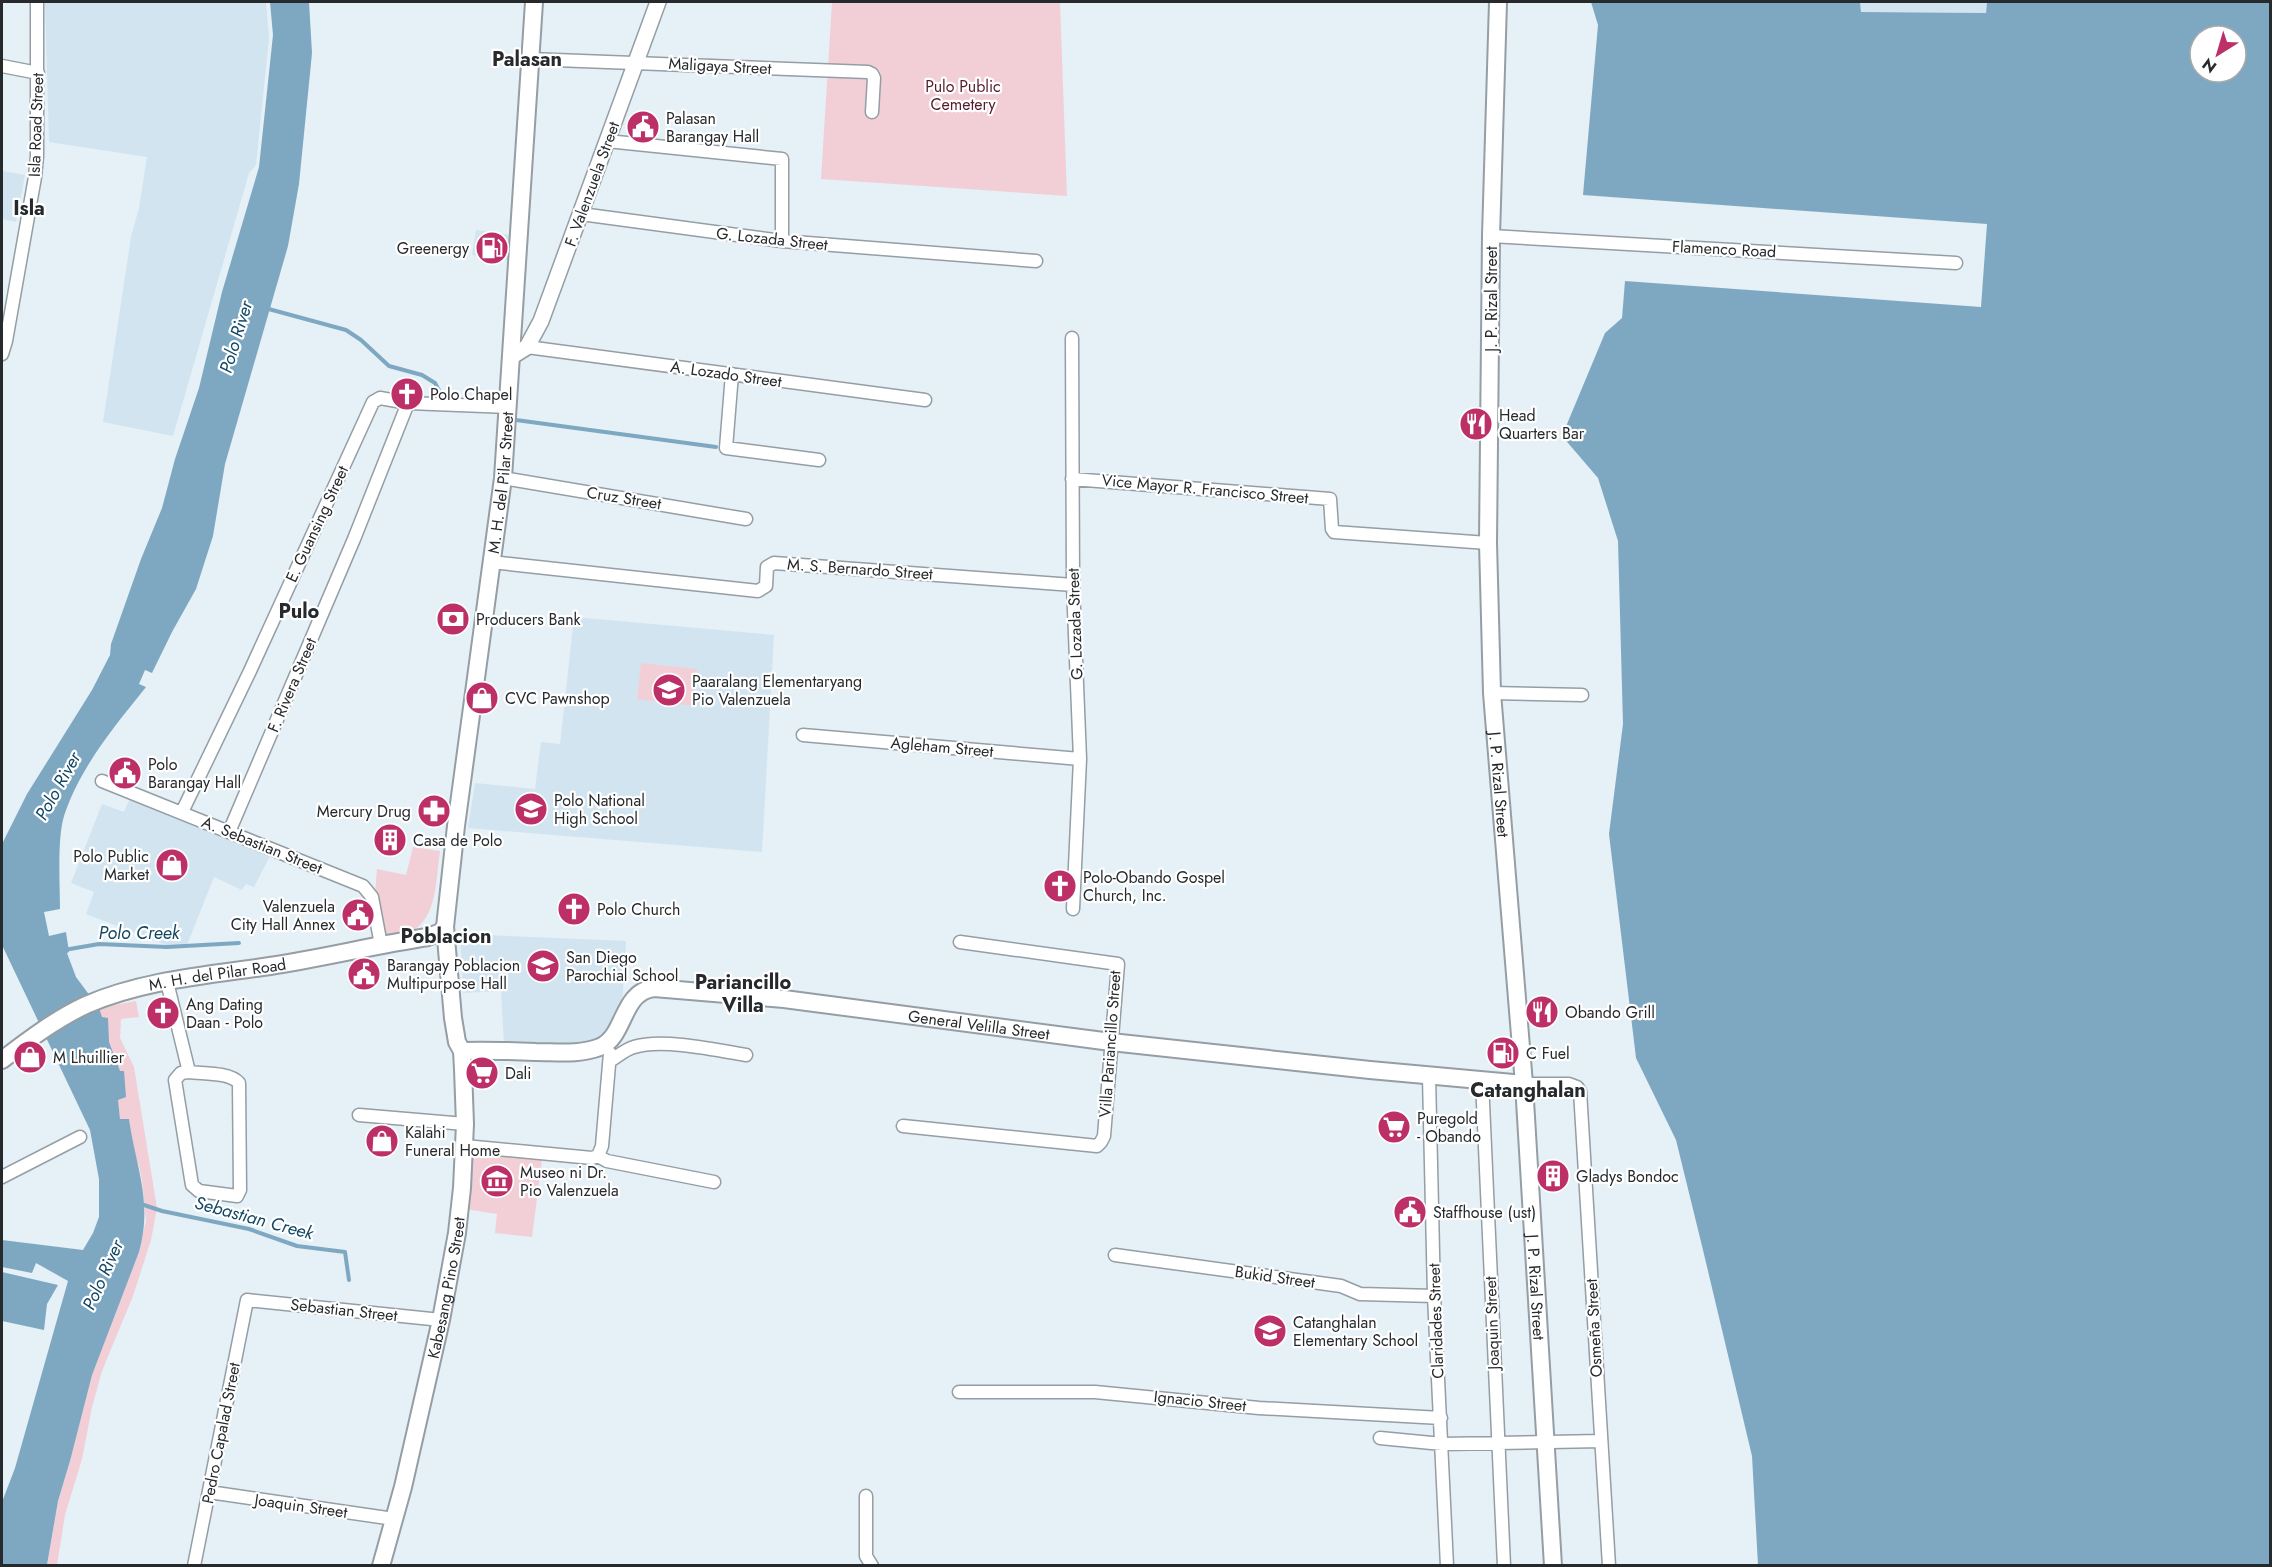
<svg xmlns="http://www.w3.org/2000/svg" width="2272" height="1567" font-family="Jost,sans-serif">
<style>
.built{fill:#d2e4f0}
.green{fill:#f2cfd7}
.water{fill:#7ea8c2;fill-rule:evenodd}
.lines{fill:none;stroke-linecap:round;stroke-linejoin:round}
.stream{stroke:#7ea8c2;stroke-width:4}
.minor-casing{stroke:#949ea4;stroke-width:15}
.tertiary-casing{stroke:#949ea4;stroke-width:18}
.secondary-casing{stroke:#949ea4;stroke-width:20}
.minor{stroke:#fff;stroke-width:12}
.tertiary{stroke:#fff;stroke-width:15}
.secondary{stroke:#fff;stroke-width:16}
.labels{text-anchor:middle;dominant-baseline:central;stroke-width:4.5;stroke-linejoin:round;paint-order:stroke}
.street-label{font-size:16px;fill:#262a2d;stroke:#fff}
.park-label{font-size:16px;fill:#551b2f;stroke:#fff}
.poi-label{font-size:16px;fill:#262a2d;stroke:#fff;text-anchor:start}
.water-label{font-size:18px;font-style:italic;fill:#124863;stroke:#fff}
.quarter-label{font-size:20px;font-weight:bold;fill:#262a2d;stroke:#fff}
</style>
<rect width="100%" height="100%" fill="#e5f0f7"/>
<path class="built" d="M 45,2 L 266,2 L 269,38 L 256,165 L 249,173 L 245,187 L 173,436 L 103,422 L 131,237 L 139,208 L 147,157 L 49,142 Z
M 1860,2 L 1987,2 L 1986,13 L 1861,12 Z
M 2,171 L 25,175 L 16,222 L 2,219 Z
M 476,230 L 510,235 L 507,260 L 472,255 Z
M 574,617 L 774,635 L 762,852 L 468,828 L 475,783 L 535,789 L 541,742 L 560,744 Z
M 131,796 L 271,854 L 254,887 L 246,884 L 242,890 L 214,877 L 187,945 L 169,946 L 86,914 L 94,892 L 71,883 L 102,804 L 124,812 Z
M 460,934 L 626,941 L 622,1007 L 600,1038 L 582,1045 L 504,1044 L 501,991 L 463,993 Z"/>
<path class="green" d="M 832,2 L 1060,2 L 1067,196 L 821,179 Z
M 641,663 L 697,669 L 693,706 L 637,699 Z
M 413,847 L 440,851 C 436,876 438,917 412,931 C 404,935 393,935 383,936 L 375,894 L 377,869 L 406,875 Z
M 136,1001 L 139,1017 L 121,1019 L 120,1038 L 134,1067 L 157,1208 L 151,1240 L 133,1296 L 102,1371 L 92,1407 L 82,1459 L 65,1515 L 57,1565 L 47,1566 L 58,1501 L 70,1461 L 89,1369 L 117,1307 L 139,1252 L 146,1220 L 142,1181 L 139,1166 L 134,1154 L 129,1119 L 120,1119 L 108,1042 L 99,1008 Z
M 470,1153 L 542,1159 L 532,1237 L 495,1233 L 497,1214 L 465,1209 Z"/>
<path class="water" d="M 270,2 L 309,2 L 312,53 L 299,184 L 288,246 L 225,464 L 213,536 L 196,589 L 172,632 L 152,673 L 145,670 L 139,684 L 146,687 C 115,726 80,767 64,816 C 57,839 60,884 60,909 L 44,912 L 49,936 L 66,932 L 69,952 L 67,953 L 76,977 L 99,1008 L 102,1017 L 108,1018 L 109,1042 L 120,1071 L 124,1071 L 126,1097 L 118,1100 L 120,1119 L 129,1119 C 136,1168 153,1201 139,1252 L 92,1375 L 70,1461 L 58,1501 L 47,1565 L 2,1565 L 2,1502 L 15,1468 L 68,1281 L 36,1263 L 32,1273 L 2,1267 L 2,1240 L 83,1250 L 93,1233 L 99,1217 L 99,1179 L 90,1130 L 2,945 L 2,844 L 27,794 L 92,690 L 110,655 L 111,644 L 141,559 L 162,508 L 175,459 L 199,388 L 222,292 L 259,167 L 273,35 Z
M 1591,2 L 1860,2 L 1861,12 L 1986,13 L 1987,2 L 2270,2 L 2270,1565 L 1758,1565 L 1752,1456 L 1703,1250 L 1676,1140 L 1636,1058 L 1609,834 L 1623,724 L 1618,541 L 1598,478 L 1562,436 L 1605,333 L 1622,318 L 1625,281 L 1981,307 L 1987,224 L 1583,195 L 1598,25 ZM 2200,36 L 2236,36 L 2236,72 L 2200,72 Z
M 2,1272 L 58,1285 L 47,1304 L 44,1330 L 2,1321 Z"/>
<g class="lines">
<path class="stream" d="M 265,308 L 346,330 L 361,340 L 389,366 L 422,375 L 435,383 L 443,398 L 454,399
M 516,420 L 716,447
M 64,950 L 99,944 L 167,947 L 239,943
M 141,1204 L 162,1211 L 249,1229 L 297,1246 L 345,1252 L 349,1280"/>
<defs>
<path id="minor" d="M 529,59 L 868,72 L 872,74 L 874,78 L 872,112
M 2,66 L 38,73
M 607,141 L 782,159 L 782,241
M 581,214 L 782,241 L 1036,261
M 1491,236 L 1956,263
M 1072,338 L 1073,585 L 1080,759 L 1073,909
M 527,347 L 925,400
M 2,354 L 6,341 L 35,177 L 37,156 L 37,2
M 732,374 L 726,448 L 819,460
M 503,478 L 746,519
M 1072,479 L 1330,499 L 1332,529 L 1334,532 L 1488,543
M 491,562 L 758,591 L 766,586 L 767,567 L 774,563 L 1073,585
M 1492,693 L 1582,695
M 803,735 L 1080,759
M 102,781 L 363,886 L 372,897 L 381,945
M 182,812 L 250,671 L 373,402 L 380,398 L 408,403 L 509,407
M 229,832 L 354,539 L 408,403
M 167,982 L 189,1072
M 610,1061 C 618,1056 626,1049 634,1047 C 662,1038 717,1050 746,1055
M 189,1072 C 203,1074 229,1072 239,1083 L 240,1190 L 237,1196 L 199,1191 L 192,1185 L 175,1080 L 181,1073 Z
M 1429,1076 L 1434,1296 L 1447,1566
M 1482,1081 L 1504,1566
M 1524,1084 L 1569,1084 L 1577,1087 L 1580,1091 L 1609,1566
M 359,1115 L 465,1124
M 903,1126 L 1097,1146 L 1101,1142 L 1104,1136 L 1118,964 L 960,942
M 465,1146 L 592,1158 L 598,1156
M 598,1156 L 607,1161 L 714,1182
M 598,1156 L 602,1146 L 610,1053
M 2,1177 L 80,1137
M 1115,1255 L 1341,1286 L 1360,1294 L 1434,1296
M 959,1392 L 1095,1392 L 1259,1408 L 1441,1418
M 1380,1438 L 1442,1444 L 1601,1441
M 209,1492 L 394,1519
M 866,1496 L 866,1556 L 872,1566
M 194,1566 L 247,1300 L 441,1320"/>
<path id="tertiary" d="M 511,357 L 527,347 L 541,321 L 658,2"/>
<g id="secondary">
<path id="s1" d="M 1498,2 L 1491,236 L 1488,543 L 1492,693 L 1524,1084 L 1553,1566"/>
<path id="s2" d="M 462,1051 C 486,1050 511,1051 536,1052 C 557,1052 579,1055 600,1047 C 626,1036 621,992 654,988 L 784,999 L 1111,1042 L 1370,1070 L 1524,1084"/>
<path id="s3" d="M 2,1060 C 28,1040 56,1019 86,1005 C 143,980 209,975 270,966 C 323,958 375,945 428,937 L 441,932 L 445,927"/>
<path id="s4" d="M 381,1566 L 403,1487 L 441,1320 L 457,1233 L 462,1188 L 465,1124 L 463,1069 L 462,1051 L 457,1042 L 453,1018 L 445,927 L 456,826 L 503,478 L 534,2"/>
</g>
</defs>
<use href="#minor" class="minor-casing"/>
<use href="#tertiary" class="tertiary-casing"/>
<use href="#secondary" class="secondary-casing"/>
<use href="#minor" class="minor"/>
<use href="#tertiary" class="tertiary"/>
<use href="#secondary" class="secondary"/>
</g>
<defs>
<symbol id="civic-disc" viewBox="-11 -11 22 22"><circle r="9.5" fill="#bc3067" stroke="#fff"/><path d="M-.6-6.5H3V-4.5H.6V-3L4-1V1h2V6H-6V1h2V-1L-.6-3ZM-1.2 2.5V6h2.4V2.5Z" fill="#fff"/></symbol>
<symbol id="fuel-disc" viewBox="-11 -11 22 22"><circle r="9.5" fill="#bc3067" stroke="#fff"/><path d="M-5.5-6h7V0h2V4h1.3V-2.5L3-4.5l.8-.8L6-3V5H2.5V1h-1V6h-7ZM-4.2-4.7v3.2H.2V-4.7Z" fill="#fff"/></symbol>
<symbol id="church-disc" viewBox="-11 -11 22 22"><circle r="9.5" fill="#bc3067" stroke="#fff"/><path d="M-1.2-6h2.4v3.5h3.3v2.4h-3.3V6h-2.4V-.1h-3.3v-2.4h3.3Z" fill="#fff"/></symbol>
<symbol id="restaurant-disc" viewBox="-11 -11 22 22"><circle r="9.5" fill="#bc3067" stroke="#fff"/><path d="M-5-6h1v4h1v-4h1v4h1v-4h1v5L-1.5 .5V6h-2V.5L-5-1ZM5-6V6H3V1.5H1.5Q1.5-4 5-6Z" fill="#fff"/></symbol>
<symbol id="bank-disc" viewBox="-11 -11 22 22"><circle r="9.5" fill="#bc3067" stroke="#fff"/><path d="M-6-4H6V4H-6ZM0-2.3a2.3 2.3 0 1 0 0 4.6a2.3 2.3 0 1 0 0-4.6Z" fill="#fff"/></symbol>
<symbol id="school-disc" viewBox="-11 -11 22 22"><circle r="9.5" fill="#bc3067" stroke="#fff"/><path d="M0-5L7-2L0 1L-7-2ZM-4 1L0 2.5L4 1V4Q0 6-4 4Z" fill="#fff"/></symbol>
<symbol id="shop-disc" viewBox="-11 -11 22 22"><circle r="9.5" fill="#bc3067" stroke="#fff"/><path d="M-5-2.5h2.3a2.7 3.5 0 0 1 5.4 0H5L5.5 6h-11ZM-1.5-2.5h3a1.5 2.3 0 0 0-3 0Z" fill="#fff"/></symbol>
<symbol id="pharmacy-disc" viewBox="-11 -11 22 22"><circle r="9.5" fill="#bc3067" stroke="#fff"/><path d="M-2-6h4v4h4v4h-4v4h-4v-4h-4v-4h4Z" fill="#fff"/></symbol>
<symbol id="building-disc" viewBox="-11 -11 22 22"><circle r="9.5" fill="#bc3067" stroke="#fff"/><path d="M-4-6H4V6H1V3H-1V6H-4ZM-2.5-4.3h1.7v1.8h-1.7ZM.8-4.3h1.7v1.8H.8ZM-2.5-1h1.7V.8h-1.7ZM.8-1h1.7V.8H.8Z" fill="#fff"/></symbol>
<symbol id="supermarket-disc" viewBox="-11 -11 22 22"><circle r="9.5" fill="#bc3067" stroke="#fff"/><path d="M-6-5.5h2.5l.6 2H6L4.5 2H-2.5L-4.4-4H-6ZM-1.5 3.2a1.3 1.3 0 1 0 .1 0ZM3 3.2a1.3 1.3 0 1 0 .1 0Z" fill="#fff"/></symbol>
<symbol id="museum-disc" viewBox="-11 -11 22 22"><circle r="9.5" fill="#bc3067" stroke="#fff"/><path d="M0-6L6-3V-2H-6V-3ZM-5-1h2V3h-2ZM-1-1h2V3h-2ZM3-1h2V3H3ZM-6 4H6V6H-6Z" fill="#fff"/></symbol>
</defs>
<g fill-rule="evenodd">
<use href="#civic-disc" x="624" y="108" width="38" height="38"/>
<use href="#fuel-disc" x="473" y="229" width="38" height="38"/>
<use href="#church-disc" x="388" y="375" width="38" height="38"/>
<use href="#restaurant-disc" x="1457" y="405" width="38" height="38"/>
<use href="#bank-disc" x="434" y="600" width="38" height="38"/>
<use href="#school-disc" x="650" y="671" width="38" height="38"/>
<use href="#shop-disc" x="463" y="679" width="38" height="38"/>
<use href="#civic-disc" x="106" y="754" width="38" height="38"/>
<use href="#school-disc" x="512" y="790" width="38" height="38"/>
<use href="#pharmacy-disc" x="415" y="792" width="38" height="38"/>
<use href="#building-disc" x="371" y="821" width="38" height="38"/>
<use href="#shop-disc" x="153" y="846" width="38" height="38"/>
<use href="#church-disc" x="1041" y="867" width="38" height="38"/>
<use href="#church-disc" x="555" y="890" width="38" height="38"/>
<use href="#civic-disc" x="339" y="896" width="38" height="38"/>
<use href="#school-disc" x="524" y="947" width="38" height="38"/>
<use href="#civic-disc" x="345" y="955" width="38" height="38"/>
<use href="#restaurant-disc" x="1523" y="993" width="38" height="38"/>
<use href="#church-disc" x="144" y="994" width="38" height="38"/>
<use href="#fuel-disc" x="1484" y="1034" width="38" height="38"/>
<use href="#shop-disc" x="11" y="1038" width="38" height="38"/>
<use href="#supermarket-disc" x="463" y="1054" width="38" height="38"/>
<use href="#supermarket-disc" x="1375" y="1108" width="38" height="38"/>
<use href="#shop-disc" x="363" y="1122" width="38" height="38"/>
<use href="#building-disc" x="1534" y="1157" width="38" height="38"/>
<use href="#museum-disc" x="478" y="1162" width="38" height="38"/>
<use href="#civic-disc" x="1391" y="1193" width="38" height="38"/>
<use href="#school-disc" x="1251" y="1312" width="38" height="38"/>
</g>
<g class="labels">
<g class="street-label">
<text transform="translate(720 66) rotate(3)">Maligaya Street</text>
<text transform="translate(36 125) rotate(-88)">Isla Road Street</text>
<text transform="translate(592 184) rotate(-70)">F. Valenzuela Street</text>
<text transform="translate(772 239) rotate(6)">G. Lozada Street</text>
<text transform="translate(1724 249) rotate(3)">Flamenco Road</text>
<text transform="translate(1491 299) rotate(-90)">J. P. Rizal Street</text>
<text transform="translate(726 374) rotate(8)">A. Lozado Street</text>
<text stroke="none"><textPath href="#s4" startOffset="1098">M. H. del Pilar Street</textPath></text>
<text transform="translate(1205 489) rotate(5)">Vice Mayor R. Francisco Street</text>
<text transform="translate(624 498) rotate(9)">Cruz Street</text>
<text transform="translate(317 524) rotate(-65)">E. Guansing Street</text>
<text transform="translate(860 569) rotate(4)">M. S. Bernardo Street</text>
<text transform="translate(1075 624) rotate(-92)">G. Lozada Street</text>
<text transform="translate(292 685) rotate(-67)">F. Rivera Street</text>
<text transform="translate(942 747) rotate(5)">Agleham Street</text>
<text stroke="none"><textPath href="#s1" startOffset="783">J. P. Rizal Street</textPath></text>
<text transform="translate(262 845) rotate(22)">A. Sebastian Street</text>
<text stroke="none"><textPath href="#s3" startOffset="236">M. H. del Pilar Road</textPath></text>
<text stroke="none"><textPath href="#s2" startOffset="549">General Velilla Street</textPath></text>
<text transform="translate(1110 1044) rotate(-86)">Villa Pariancillo Street</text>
<text transform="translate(1275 1277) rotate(8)">Bukid Street</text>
<text stroke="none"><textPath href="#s4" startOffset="286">Kabesang Pino Street</textPath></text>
<text stroke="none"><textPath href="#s1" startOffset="1287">J. P. Rizal Street</textPath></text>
<text transform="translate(344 1310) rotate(6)">Sebastian Street</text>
<text transform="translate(1436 1321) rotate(-92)">Claridades Street</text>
<text transform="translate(1492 1323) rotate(-92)">Joaquin Street</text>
<text transform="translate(1594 1328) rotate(-93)">Osmeña Street</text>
<text transform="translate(1200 1401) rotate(6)">Ignacio Street</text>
<text transform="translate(221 1433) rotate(-79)">Pedro Capalad Street</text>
<text transform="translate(301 1506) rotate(8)">Joaquin Street</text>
</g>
<g class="park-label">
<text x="963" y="86">Pulo Public<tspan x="963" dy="18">Cemetery</tspan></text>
</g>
<g class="poi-label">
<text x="666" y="118">Palasan<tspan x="666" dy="18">Barangay Hall</tspan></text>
<text x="469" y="248" text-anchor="end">Greenergy</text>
<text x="430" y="394">Polo Chapel</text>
<text x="1499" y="415">Head<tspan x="1499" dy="18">Quarters Bar</tspan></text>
<text x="476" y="619">Producers Bank</text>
<text x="692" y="681">Paaralang Elementaryang<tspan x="692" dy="18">Pio Valenzuela</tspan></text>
<text x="505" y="698">CVC Pawnshop</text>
<text x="148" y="764">Polo<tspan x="148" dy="18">Barangay Hall</tspan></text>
<text x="554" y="800">Polo National<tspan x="554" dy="18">High School</tspan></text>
<text x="411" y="811" text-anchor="end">Mercury Drug</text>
<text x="413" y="840">Casa de Polo</text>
<text x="149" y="856" text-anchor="end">Polo Public<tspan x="149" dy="18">Market</tspan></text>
<text x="1083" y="877">Polo-Obando Gospel<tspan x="1083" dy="18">Church, Inc.</tspan></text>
<text x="335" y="906" text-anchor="end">Valenzuela<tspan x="335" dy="18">City Hall Annex</tspan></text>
<text x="597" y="909">Polo Church</text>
<text x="566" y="957">San Diego<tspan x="566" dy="18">Parochial School</tspan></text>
<text x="387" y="965">Barangay Poblacion<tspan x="387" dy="18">Multipurpose Hall</tspan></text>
<text x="186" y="1004">Ang Dating<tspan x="186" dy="18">Daan - Polo</tspan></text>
<text x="1565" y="1012">Obando Grill</text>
<text x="1526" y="1053">C Fuel</text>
<text x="53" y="1057">M Lhuillier</text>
<text x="505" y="1073">Dali</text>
<text x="1417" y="1118">Puregold<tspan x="1417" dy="18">- Obando</tspan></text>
<text x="405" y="1132">Kalahi<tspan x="405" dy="18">Funeral Home</tspan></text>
<text x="520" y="1172">Museo ni Dr.<tspan x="520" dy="18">Pio Valenzuela</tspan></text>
<text x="1576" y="1176">Gladys Bondoc</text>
<text x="1433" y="1212">Staffhouse (ust)</text>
<text x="1293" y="1322">Catanghalan<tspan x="1293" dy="18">Elementary School</tspan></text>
</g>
<g class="water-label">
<text transform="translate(236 337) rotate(-73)">Polo River</text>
<text transform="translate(58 786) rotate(-61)">Polo River</text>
<text x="139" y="933">Polo Creek</text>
<text transform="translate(254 1218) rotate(15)">Sebastian Creek</text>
<text transform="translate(103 1275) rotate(-66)">Polo River</text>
</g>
<g class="quarter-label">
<text x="527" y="59">Palasan</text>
<text x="29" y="208">Isla</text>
<text x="299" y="611">Pulo</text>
<text x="446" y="936">Poblacion</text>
<text x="743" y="982">Pariancillo<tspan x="743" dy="23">Villa</tspan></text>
<text x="1528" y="1090">Catanghalan</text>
</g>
</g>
<rect width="2272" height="1567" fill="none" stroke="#262a2d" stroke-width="6"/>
<g transform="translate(2218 54) rotate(217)"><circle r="28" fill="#ffffff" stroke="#a8aaab" stroke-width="1.5"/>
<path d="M0-4.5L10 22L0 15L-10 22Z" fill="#bc3067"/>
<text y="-9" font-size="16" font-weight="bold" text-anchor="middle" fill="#262a2d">N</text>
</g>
</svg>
